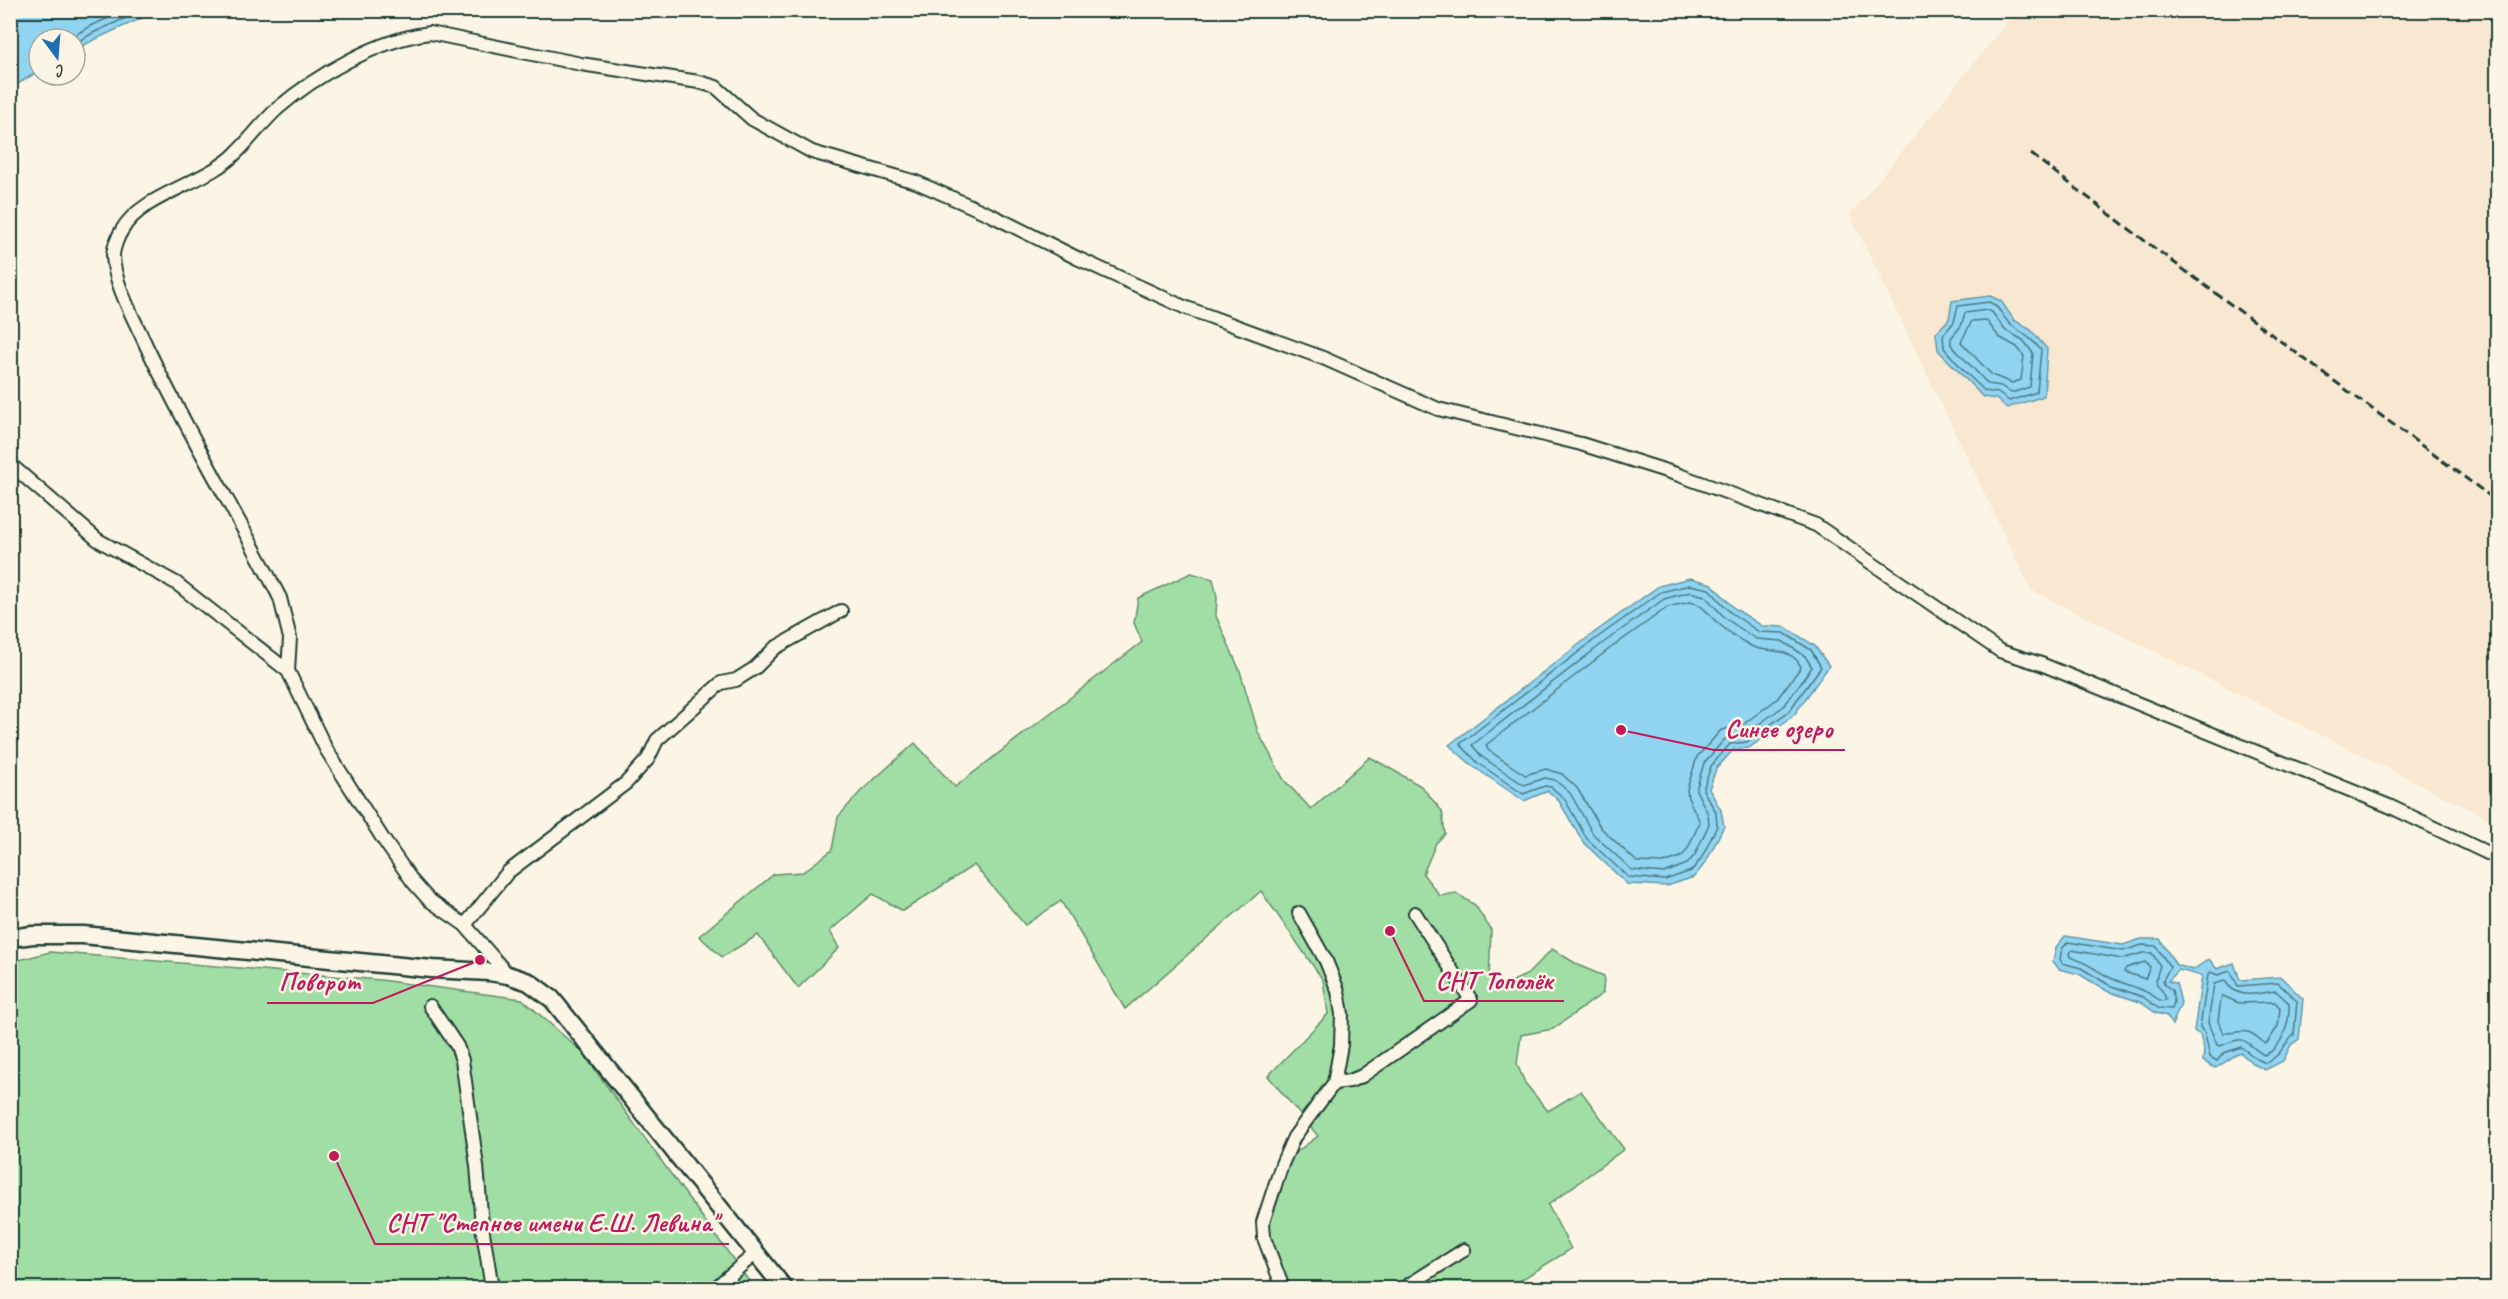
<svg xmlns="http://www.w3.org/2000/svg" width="2508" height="1299" font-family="Caveat,sans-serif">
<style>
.built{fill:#f9e8d1}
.green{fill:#a1dea5;stroke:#608e6c;stroke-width:1.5}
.water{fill:#90d4f2;stroke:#6398a6;stroke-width:1.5}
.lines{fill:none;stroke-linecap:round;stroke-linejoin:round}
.shore{stroke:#4c7980;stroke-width:1.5}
.street-casing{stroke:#1f3d34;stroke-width:16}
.secondary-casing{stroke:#1f3d34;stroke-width:21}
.street{stroke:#fcf5e5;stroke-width:12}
.secondary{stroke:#fcf5e5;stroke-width:16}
.rail{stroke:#1f3d34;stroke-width:3;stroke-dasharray:9 4.5;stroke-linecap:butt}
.leader{fill:none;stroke:#c2185b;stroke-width:2}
.callout-dot{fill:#c2185b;stroke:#fcf5e5;stroke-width:2}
.callout-label{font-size:26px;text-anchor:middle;font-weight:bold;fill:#c2185b;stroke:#fcf5e5;stroke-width:5;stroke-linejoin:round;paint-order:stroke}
</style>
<rect width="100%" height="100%" fill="#fcf5e5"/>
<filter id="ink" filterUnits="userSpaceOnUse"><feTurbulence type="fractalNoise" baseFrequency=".0167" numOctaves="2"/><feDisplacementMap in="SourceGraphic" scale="12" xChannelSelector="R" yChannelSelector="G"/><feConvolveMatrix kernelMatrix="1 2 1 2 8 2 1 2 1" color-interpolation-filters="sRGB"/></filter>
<g filter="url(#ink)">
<path class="built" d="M 2016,11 L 2479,11 L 2498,34 L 2497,823 L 2031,590 L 1850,215 Z"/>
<path class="green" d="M 1191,573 L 1213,579 L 1217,597 L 1216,616 L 1240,671 L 1258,732 L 1284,780 L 1311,809 L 1370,757 L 1421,786 L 1442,811 L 1445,834 L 1436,843 L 1423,874 L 1440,896 L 1456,893 L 1475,905 L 1491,930 L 1489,979 L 1496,989 L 1528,974 L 1552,949 L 1580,966 L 1604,976 L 1603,993 L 1553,1029 L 1521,1035 L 1517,1064 L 1525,1083 L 1548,1111 L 1581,1091 L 1624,1149 L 1548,1205 L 1571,1249 L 1508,1288 L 1291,1288 L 1284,1278 L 1266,1222 L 1287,1159 L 1318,1136 L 1268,1076 L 1328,1014 L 1323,980 L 1261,891 L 1125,1009 L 1061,901 L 1025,925 L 974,865 L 903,911 L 873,894 L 830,931 L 839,948 L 798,988 L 758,935 L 722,957 L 699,936 L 774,874 L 803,872 L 832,850 L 838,817 L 861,791 L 915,743 L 955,787 L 1142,642 L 1134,623 L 1138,598 Z
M 50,952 L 380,980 L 522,999 L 582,1052 L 754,1288 L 11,1288 L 11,962 Z"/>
<path class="water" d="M 11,10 L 156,10 L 156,11 C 129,25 101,35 75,50 L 75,39 L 39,39 L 39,71 L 11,88 Z
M 1990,296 L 2001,301 L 2014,320 L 2031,330 L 2047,349 L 2044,396 L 2007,408 L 1996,399 L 1983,397 L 1938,350 L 1936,333 L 1949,319 L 1952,301 Z
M 1690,578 L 1712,584 L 1734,608 L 1762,626 L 1785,627 L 1815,646 L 1829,666 L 1794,715 L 1749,748 L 1734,749 L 1716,769 L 1709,789 L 1721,810 L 1724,826 L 1706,862 L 1694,877 L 1667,886 L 1627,884 L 1583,842 L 1559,801 L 1548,791 L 1524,801 L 1474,767 L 1449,745 L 1595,632 L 1659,586 Z
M 2065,936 L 2123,945 L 2141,939 L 2160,939 L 2176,965 L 2193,970 L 2209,959 L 2217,969 L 2234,963 L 2240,980 L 2281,977 L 2303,999 L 2299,1039 L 2291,1045 L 2283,1061 L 2265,1070 L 2253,1064 L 2241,1053 C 2229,1057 2225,1064 2215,1068 L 2203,1061 L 2204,1049 L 2200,1035 L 2194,1031 L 2202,976 L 2179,970 L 2168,981 L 2176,983 L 2181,1003 L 2172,1025 L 2167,1016 L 2156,1013 L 2140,1002 L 2107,991 L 2079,974 L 2059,969 L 2053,961 L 2056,947 Z"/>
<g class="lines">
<path class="shore" d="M 68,39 L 92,25 L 128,10
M 75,43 L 95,32 L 143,10
M 1989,302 C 2001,307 2002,318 2012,326 C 2025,335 2030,337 2041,350 L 2037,392 L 2009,401 L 1998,393 L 1985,391 L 1964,371 L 1944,348 L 1943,335 L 1954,322 L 1958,306 Z
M 1987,310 L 1992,312 L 2005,330 L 2023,340 L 2033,353 L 2030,387 L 2011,393 L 2001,386 L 1988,384 L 1951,345 L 1951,338 L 1961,326 L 1965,313 Z
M 1986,320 L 1999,337 L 2017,347 L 2024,356 L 2021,380 L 2012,383 L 1992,375 L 1961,342 L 1972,321 Z
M 1690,585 L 1709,589 L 1730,612 L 1759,632 L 1784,633 L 1811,650 L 1821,667 L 1789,711 L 1747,742 L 1730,744 L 1711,766 L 1703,790 L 1716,812 L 1717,826 L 1701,859 L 1691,871 L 1665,880 L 1628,877 L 1587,839 L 1564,798 L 1551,787 L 1545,786 L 1523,794 L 1478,763 L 1460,744 L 1598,637 L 1661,592 Z
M 1690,592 L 1705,596 L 1725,618 L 1756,639 L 1782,641 L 1805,656 L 1812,667 L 1784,706 L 1744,735 L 1730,736 L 1724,740 L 1704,763 L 1696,790 L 1708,814 L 1709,824 L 1695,855 L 1687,864 L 1664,873 L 1632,870 L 1593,834 L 1570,793 L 1555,780 L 1545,778 L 1524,785 L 1482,757 L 1472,745 L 1603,643 L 1664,599 Z
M 1690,602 C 1704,604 1708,615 1719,624 C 1728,632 1740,640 1751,646 C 1765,654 1791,645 1801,667 L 1777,699 L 1741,726 L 1721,730 L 1697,757 L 1687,789 L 1688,798 L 1700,822 L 1687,850 L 1681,857 L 1663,863 L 1637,862 L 1601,828 L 1577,788 L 1562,774 L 1546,769 L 1525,775 L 1488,750 L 1486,745 L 1608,650 L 1668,607 Z
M 2068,942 L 2123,951 L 2142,945 L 2156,946 L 2170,967 L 2163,980 L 2165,985 L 2172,990 L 2174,1002 L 2172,1009 L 2158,1008 L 2143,997 L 2109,985 L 2081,968 L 2062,963 L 2060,959 L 2062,949 Z
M 2072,950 L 2122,959 L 2143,953 L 2152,953 L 2160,966 C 2150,992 2163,983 2166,1000 L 2161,1001 C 2145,989 2132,987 2113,979 C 2098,972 2087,962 2070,957 L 2069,953 Z
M 2145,962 L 2150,967 L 2145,979 L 2124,972 L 2126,968 Z
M 2230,971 L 2238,986 L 2278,983 L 2297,1001 L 2294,1035 C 2282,1046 2282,1055 2266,1063 L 2257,1059 L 2241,1047 L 2224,1053 L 2217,1061 L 2210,1057 L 2205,1034 L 2200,1027 L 2208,975 L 2210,972 L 2218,975 Z
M 2225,981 C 2238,1001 2256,993 2276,991 L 2289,1003 C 2290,1021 2283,1049 2264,1055 C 2241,1041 2249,1034 2220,1046 L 2217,1045 L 2208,1023 L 2214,984 Z
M 2223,996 L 2239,1003 L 2275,1002 L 2280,1008 L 2278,1026 L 2267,1043 L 2264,1043 C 2243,1024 2245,1034 2223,1033 L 2218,1021 L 2221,998 Z"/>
<defs>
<path id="street" d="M 10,464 L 98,540 L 176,583 L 288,671
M 465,925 L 508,872 L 626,783 L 648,759 L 657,740 L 721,683 L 736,680 L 755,668 L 775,648 L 841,611
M 508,975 L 465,925 L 429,900 L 413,882 L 383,839 L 326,749 L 288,671 L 290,638 L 280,598 C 236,512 185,429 144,341 C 133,317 114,283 113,256 C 113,249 118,236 122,230 C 142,194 208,183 237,152 C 251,138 263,122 277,109 C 316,75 379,39 430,33 L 581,64 L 699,82 L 716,87 L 752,119 L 812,152 L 916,182 L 991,215 L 1077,258 L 1184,307 L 1323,358 L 1438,409 L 1581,444 L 1679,475 L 1816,525 L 2000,651 L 2041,664 L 2389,806 L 2498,858
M 430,1006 L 457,1046 L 462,1060 L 477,1166 L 482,1226 L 492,1288
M 1334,1083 L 1350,1081 L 1362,1076 L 1471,1000 L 1415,913
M 715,1288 L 756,1253
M 1283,1288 L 1264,1238 L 1263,1222 L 1282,1164 L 1294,1137 L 1334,1083 L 1341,1045 L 1342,1014 L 1338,991 L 1326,961 L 1299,913
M 1404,1288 L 1464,1250"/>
<path id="secondary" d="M 10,938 L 33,935 L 83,935 L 432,969 L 489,972 L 508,975 L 529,982 L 552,999 L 784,1288"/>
</defs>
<use href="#street" class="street-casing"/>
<use href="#secondary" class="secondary-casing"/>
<use href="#street" class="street"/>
<use href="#secondary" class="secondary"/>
<path class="rail" d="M 2031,154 L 2145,241 L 2498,502"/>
</g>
</g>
<path class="leader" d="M1621 730L1714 750H1845M1390 931L1424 1001H1564M480 960L373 1003H267M334 1156L375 1244H729"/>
<g class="callout-dot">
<circle cx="1621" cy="730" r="6"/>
<circle cx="1390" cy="931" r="6"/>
<circle cx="480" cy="960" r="6"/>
<circle cx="334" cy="1156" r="6"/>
</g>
<g class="callout-label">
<text x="1779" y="737">Синее озеро</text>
<text x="1494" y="989">СНТ Тополёк</text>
<text x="320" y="990">Поворот</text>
<text x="552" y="1231">СНТ "Степное имени Е.Ш. Левина"</text>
</g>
<rect width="2508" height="1299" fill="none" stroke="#fcf5e5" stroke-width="36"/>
<rect x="18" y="18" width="2472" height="1263" fill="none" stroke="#1f3d34" stroke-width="2" filter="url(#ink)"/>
<g transform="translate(57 57) rotate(164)"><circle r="28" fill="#fcf5e5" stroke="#a4ab9e" stroke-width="1.5"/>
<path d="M0-4.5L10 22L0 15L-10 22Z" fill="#1f6fb2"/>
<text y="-9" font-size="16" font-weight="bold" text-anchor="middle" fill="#1f3d34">С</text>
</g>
</svg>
